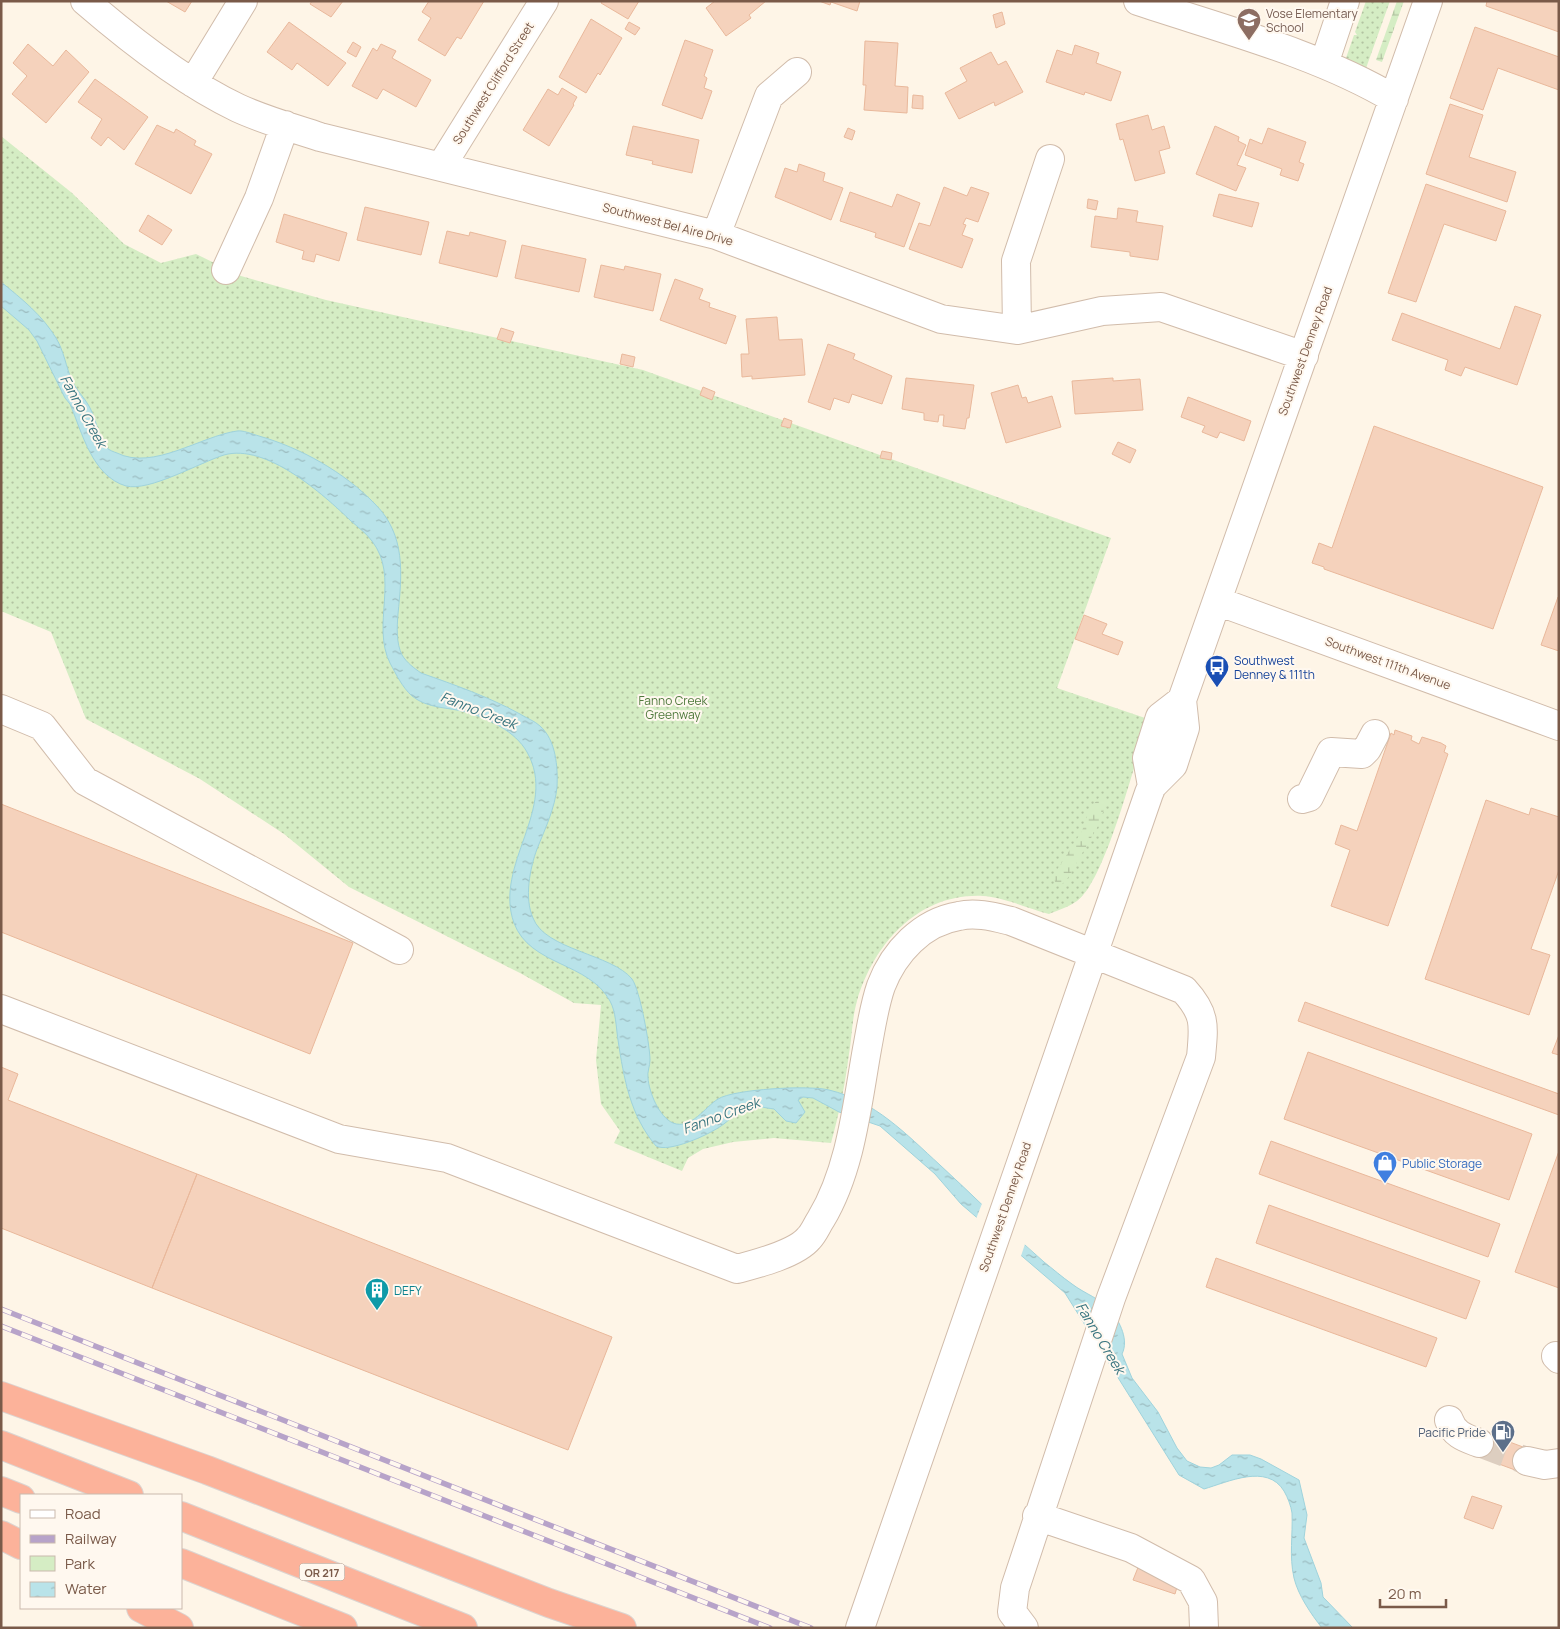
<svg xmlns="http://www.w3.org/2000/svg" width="1560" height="1629" font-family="Manrope,sans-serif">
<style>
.green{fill:url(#green-dots)}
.wetland{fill:url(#wetland-marsh)}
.water{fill:url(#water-ripples);stroke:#9fd3dc}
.pier{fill:#fef5e7}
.building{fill:#f5d2bc;stroke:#e9b89b}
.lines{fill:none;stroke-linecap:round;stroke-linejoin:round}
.minor-tunnel{stroke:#ddcec0;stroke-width:28;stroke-dasharray:28 14;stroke-linecap:butt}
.minor-casing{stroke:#d1bcab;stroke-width:30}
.highway-casing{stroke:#dcd4d0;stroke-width:30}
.minor{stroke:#fff;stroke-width:28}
.highway{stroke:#fcb29a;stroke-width:28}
.rail-casing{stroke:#b7a3c9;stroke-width:5.5}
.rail{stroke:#fff8ef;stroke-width:4;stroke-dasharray:11;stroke-linecap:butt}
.labels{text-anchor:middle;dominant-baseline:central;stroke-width:4;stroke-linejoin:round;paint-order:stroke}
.shield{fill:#fff8ef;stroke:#a2897b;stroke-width:1}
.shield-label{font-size:11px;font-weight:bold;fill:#7a5a49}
.education-label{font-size:12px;fill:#785e54;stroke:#fff8ef;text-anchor:start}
.street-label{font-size:12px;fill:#7a5a49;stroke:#fff8ef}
.transit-label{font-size:12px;fill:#164399;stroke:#fff8ef;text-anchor:start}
.park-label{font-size:12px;fill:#507a3d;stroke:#fff8ef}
.shop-label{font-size:12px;fill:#366cbe;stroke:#fff8ef;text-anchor:start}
.culture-label{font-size:12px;fill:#0d838f;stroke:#fff8ef;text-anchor:start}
.service-label{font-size:12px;fill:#4e5e75;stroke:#fff8ef;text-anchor:end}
.water-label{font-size:14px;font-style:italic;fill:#3b7680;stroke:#fff8ef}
</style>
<defs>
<pattern id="green-dots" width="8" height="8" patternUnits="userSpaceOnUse" patternTransform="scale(1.25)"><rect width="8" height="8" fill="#d5edc4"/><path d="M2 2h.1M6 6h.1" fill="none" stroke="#b2c3a1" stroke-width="1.8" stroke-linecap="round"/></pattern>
<pattern id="wetland-marsh" width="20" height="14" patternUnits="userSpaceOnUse" patternTransform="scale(1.25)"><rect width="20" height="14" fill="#d5edc4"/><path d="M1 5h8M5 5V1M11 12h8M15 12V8" fill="none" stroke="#b2c3a1"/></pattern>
<pattern id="water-ripples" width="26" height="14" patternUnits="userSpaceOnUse" patternTransform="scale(1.25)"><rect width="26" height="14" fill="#b9e3e9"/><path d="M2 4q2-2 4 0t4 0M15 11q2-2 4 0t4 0" fill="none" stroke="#9bbbbf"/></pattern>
</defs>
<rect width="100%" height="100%" fill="#fef5e7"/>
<path class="green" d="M 1366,1 L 1390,1 L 1365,71 L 1348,61 L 1346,58 L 1354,35 L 1357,35 L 1355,32 Z
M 1,136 L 72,193 L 124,244 L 161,263 L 196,254 L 241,276 L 326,300 L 643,370 L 1111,538 L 1057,688 L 1148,719 C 1137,756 1105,882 1077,901 C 1069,907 1058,910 1049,914 C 1030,909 1003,897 983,896 C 919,893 874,943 857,1001 C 852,1018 852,1037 849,1054 C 845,1085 839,1114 831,1143 L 774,1138 L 733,1142 L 703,1149 L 688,1158 L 682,1171 L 614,1143 L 620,1131 L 601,1104 L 596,1060 L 601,1005 L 574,1003 L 520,973 L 349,887 L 284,834 L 200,779 L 86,719 L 51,632 L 1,611 Z"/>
<path class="wetland" d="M 1397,1 L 1404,1 L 1382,62 L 1376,60 Z
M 1100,797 L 1105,800 L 1106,804 L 1098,826 L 1066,881 L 1062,884 L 1056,884 L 1053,876 L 1082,831 L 1090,808 Z"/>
<path class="water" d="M 1,282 C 22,299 42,315 56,338 C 64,351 66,367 72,381 C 77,391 84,397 89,406 C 96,418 98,436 107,448 C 109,450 114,452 117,453 C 153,471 201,436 237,431 C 243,430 252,434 259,436 C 301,448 344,472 375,504 C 406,535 402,574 398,614 C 397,627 396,643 402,655 C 407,663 414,668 421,673 C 455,685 489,697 520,714 C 526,718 535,721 540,726 C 556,740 558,767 557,787 C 555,808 545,829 537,849 C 530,868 524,898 533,918 C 545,950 612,954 632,979 C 640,990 650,1046 650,1060 C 650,1066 647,1072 648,1078 C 649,1092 659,1117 673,1123 C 691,1130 705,1107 718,1099 C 734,1089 809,1085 829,1090 C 875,1101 906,1134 940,1165 C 975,1197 1008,1231 1044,1262 C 1053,1269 1062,1277 1072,1284 C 1085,1294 1100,1298 1111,1311 C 1120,1322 1129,1340 1122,1354 L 1132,1378 L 1158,1412 L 1177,1448 L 1187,1461 L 1200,1467 L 1211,1468 L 1219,1465 L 1232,1455 L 1250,1455 L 1261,1459 L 1299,1480 L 1307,1515 L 1304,1538 L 1321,1583 L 1323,1597 L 1353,1628 L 1322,1628 C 1311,1614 1298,1595 1294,1578 C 1289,1556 1293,1535 1292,1513 C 1291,1506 1288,1498 1284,1491 C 1267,1463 1228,1482 1204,1489 L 1179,1475 L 1065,1293 L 961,1204 L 935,1174 L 880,1126 L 839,1112 L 813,1098 L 803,1097 L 798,1100 L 805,1112 L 796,1123 L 786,1121 L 774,1109 C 766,1108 754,1105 746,1107 C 738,1110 729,1121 721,1126 C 708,1135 669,1153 656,1146 C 630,1115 624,1079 618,1040 C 616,1027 616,1012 610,1001 C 589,962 530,966 514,923 C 493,865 559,808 527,752 C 515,731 489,719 466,712 C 448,707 428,709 412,696 C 402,687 396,674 390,663 C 371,625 400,577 372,541 C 367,534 358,527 351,521 C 323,494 266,443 224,455 C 201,462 149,492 126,486 C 92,476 82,432 70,404 L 65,398 L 37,341 L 29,330 L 1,306 Z"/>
<path class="pier" d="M 983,1201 L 1026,1241 L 1020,1259 L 976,1219 Z"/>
<path class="building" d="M 166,1 L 192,1 L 185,12 Z
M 312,1 L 343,1 L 331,17 L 310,4 Z
M 429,1 L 484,1 L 461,39 L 457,37 L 445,56 L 418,40 L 431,18 L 422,12 Z
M 602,1 L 639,1 L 628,19 L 601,3 Z
M 715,1 L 766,1 L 749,15 L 751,18 L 726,36 L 706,8 Z
M 819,1 L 860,1 L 857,11 L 831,2 L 830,5 Z
M 1487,1 L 1559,1 L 1559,32 L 1486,6 Z
M 1002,12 L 1005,24 L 996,28 L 993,15 Z
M 591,19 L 622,38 L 600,75 L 598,73 L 586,93 L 559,77 Z
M 289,22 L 346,63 L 328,86 L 297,63 L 292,70 L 267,52 Z
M 629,22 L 640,28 L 635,35 L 625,29 Z
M 1475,27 L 1559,57 L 1559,90 L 1498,68 L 1483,110 L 1450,98 Z
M 685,40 L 713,50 L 704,76 L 707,78 L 704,88 L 712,91 L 702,119 L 662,105 Z
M 865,41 L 898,43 L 895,86 L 908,87 L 907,113 L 864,110 L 866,85 L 863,85 Z
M 353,42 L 361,47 L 356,57 L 347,52 Z
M 28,44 L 53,66 L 66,50 L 89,72 L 46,123 L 12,94 L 27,76 L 13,63 Z
M 381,44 L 396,51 L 392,58 L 431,80 L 416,107 L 383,89 L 377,99 L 352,86 L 373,48 L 377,51 Z
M 1075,45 L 1099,53 L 1096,63 L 1121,72 L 1111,101 L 1085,92 L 1084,95 L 1046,82 L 1057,50 L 1072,55 Z
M 991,52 L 998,65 L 1006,61 L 1023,92 L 995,106 L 994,102 L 959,119 L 945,93 L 967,81 L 960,68 Z
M 95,79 L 148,117 L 124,150 L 108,137 L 101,146 L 91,138 L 102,119 L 78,102 Z
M 562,88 L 577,97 L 573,104 L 574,105 L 549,146 L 523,130 L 548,89 L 558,95 Z
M 913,95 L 923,96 L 923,109 L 912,108 Z
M 1450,104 L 1483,115 L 1469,157 L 1516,172 L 1507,202 L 1426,174 Z
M 1148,115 L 1152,130 L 1164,126 L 1170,148 L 1159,151 L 1165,173 L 1135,181 L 1123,139 L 1120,140 L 1116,124 Z
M 157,125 L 174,133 L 176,129 L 196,141 L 194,145 L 212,154 L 191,194 L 135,164 Z
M 633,126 L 699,140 L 692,173 L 652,164 L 653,161 L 626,155 Z
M 1215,126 L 1239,137 L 1238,141 L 1246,145 L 1237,165 L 1246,168 L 1236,191 L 1196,174 Z
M 848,128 L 855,131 L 852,140 L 844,137 Z
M 1268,128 L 1306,142 L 1299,162 L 1304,164 L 1298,181 L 1280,175 L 1282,169 L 1245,155 L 1250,139 L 1262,144 Z
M 799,164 L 825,173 L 823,181 L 843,188 L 831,220 L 775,197 L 785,168 L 797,172 Z
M 1426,184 L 1506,211 L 1496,241 L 1444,224 L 1416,302 L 1388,293 Z
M 944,187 L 967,196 L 971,187 L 989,193 L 978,222 L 966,218 L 963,224 L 966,225 L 962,235 L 973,239 L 962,268 L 909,249 L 919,223 L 930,226 Z
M 850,192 L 892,207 L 897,194 L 920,203 L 904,247 L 875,237 L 876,233 L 840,221 Z
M 1219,194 L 1259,203 L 1252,227 L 1213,216 Z
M 1088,199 L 1098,201 L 1096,210 L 1087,208 Z
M 365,207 L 429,222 L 421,255 L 357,240 Z
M 1118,208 L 1138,211 L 1136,222 L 1163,226 L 1158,260 L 1130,256 L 1130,252 L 1091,247 L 1095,216 L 1117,219 Z
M 284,214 L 347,233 L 339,261 L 316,254 L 314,262 L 302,259 L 304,251 L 276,242 Z
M 148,215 L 172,230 L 162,245 L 139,231 Z
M 447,231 L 469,236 L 470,232 L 506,241 L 497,277 L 439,263 Z
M 522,245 L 586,259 L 579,292 L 515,278 Z
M 601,265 L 624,270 L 625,266 L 661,274 L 653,311 L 594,297 Z
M 675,279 L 703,289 L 699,299 L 710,303 L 709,307 L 736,316 L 726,344 L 660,320 Z
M 1515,306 L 1541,315 L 1517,385 L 1465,367 L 1461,376 L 1445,370 L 1448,360 L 1392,340 L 1402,313 L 1500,349 Z
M 777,317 L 779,340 L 802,339 L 805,375 L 752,379 L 752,376 L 742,377 L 741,354 L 749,354 L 746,319 Z
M 501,328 L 514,332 L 510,343 L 497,339 Z
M 828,344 L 855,354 L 853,359 L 892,376 L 882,404 L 852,394 L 849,403 L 834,398 L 830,410 L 808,402 Z
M 622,354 L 635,357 L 633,367 L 620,364 Z
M 906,378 L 974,385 L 969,418 L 967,418 L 965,429 L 943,426 L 944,415 L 939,415 L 938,422 L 924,420 L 924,413 L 902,409 Z
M 1113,378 L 1113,381 L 1140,379 L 1143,410 L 1075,414 L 1072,381 Z
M 1018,385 L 1022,398 L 1026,397 L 1028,403 L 1052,396 L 1061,427 L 1006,443 L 991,393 Z
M 703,387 L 715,392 L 712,400 L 700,395 Z
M 1188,397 L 1251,421 L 1244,441 L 1220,432 L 1217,438 L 1202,432 L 1205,426 L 1181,417 Z
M 784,418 L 792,421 L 790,428 L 781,426 Z
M 1374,426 L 1543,487 L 1493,629 L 1324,569 L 1324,567 L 1312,563 L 1319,543 L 1332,548 Z
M 1118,442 L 1136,450 L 1130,463 L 1112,454 Z
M 882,451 L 892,453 L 891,460 L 880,458 Z
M 1558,597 L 1559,598 L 1559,651 L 1541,645 Z
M 1084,615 L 1107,624 L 1102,634 L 1123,642 L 1118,655 L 1075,639 Z
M 1395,730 L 1412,736 L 1411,740 L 1419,744 L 1422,737 L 1441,743 L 1446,746 L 1444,752 L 1448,754 L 1388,926 L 1331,906 L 1350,850 L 1335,844 L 1341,825 L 1357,831 L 1391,733 L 1394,735 Z
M 1486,800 L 1529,815 L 1531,808 L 1559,817 L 1559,870 L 1531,949 L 1550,955 L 1529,1015 L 1425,979 Z
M 1,804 L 353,943 L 310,1054 L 1,932 Z
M 1305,1002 L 1559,1094 L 1559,1115 L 1298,1021 Z
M 1559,1035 L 1559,1055 L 1552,1053 Z
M 1308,1052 L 1532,1134 L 1509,1200 L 1284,1119 Z
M 1,1067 L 18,1074 L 8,1100 L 197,1174 L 152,1288 L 1,1228 Z
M 1271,1141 L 1500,1224 L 1488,1257 L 1259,1174 Z
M 1559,1151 L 1559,1288 L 1515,1272 Z
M 197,1174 L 612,1337 L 568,1450 L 152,1288 Z
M 1269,1205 L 1480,1281 L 1466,1319 L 1256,1243 Z
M 1216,1258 L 1437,1338 L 1426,1367 L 1206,1287 Z
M 1483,1432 L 1531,1450 L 1523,1473 L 1475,1455 Z
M 1472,1496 L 1502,1506 L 1493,1529 L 1464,1518 Z
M 1139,1565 L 1179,1580 L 1175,1594 L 1133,1580 Z"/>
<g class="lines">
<path class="minor-tunnel" d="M 1479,1443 L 1527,1461"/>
<defs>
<path id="minor" d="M 85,1 C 129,39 185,83 238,108 C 264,120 293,128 320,137 L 716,235 L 941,319 L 1017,330 L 1102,311 L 1161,307 L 1304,356
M 1138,1 C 1222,29 1319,54 1394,99
M 1324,64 L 1345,1
M 193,83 L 243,1
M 442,165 L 544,1
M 716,235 L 769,96 L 797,72
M 226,270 L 259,198 L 285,125
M 1017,330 L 1016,261 L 1050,159
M 1217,601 L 1559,726
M 1,709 L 42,726 L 85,781 L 399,950
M 1152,786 L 1147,758 L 1160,717 L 1182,700
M 1302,799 L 1309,797 L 1331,752 L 1362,754 L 1367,749 L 1375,734
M 1,1009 L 339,1139 L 447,1158 L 737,1269 C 756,1264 796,1254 809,1238 C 814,1233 817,1225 821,1219 C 851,1169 857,1105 867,1049 C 871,1028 874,1006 881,986 C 894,952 922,922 959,916 C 976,912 994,917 1011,921 L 1184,990 C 1206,1014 1204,1025 1201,1057 L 1111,1298 L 1015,1588 L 1012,1612 L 1024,1628
M 1556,1356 L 1559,1359
M 1449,1420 C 1454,1435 1466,1438 1479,1443
M 1527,1461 L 1545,1465 L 1559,1463
M 1037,1516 L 1131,1548 L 1191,1580 L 1203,1602 L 1204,1628
M 860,1628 L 1149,793 L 1152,786 L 1173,765 L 1185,728 L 1182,700 L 1428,1"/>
<path id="highway" d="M 1,1396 L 207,1470 L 549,1603 L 622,1628
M 1,1445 L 129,1495
M 1,1491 L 21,1499
M 181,1516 L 463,1628
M 1,1535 L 21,1545
M 181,1563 L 343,1628
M 141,1608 L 179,1628"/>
</defs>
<use href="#minor" class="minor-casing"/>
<use href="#highway" class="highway-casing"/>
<use href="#minor" class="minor"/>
<use href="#highway" class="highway"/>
<defs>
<path id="rail" d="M 1,1309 L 811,1628
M 1,1326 L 770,1628"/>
</defs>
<use href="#rail" class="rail-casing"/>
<use href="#rail" class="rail"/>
</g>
<defs>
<symbol id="school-pin" viewBox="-11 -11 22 30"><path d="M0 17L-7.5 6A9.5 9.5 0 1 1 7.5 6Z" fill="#8d6e63" stroke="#fff8ef"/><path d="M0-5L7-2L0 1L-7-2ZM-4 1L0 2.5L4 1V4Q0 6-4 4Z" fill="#fff"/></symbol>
<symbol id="bus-pin" viewBox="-11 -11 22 30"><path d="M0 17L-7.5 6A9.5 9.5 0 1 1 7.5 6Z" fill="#1a4fb4" stroke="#fff8ef"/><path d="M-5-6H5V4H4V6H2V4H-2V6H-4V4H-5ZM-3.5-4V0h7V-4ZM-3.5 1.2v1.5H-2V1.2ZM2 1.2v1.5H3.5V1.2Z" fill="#fff"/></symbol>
<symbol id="shop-pin" viewBox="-11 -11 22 30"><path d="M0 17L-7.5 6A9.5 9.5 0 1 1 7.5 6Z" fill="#3f7fe0" stroke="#fff8ef"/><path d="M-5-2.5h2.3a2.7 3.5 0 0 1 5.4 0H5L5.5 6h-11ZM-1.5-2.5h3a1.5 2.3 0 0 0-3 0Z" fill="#fff"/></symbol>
<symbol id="building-pin" viewBox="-11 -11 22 30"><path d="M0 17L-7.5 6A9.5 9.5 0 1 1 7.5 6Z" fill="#0f9aa8" stroke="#fff8ef"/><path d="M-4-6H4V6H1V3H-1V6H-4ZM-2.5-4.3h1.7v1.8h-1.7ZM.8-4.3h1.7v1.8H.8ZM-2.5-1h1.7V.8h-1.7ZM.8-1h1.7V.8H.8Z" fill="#fff"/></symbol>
<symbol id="fuel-pin" viewBox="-11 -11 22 30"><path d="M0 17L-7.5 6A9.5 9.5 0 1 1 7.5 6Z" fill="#5c6f8a" stroke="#fff8ef"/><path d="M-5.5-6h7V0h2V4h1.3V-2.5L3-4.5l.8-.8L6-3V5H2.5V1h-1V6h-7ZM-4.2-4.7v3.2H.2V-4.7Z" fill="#fff"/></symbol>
</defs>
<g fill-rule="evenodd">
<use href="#school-pin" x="1235" y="6" width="28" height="38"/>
<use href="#bus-pin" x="1203" y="653" width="28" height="38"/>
<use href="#shop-pin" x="1371" y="1149" width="28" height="38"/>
<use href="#building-pin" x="363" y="1276" width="28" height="38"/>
<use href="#fuel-pin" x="1489" y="1418" width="28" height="38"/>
</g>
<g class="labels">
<rect class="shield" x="299.5" y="1563.5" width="45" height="17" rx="4"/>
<g class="shield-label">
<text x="322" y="1572">OR 217</text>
</g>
<g class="education-label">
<text x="1266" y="13">Vose Elementary<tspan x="1266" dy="14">School</tspan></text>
</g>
<g class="street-label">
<text transform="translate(493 83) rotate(-58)">Southwest Clifford Street</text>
<text transform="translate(668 224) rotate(15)">Southwest Bel Aire Drive</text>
<text transform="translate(1305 351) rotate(-70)">Southwest Denney Road</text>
<text transform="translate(1388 663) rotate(20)">Southwest 111th Avenue</text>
<text transform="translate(1005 1207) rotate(-71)">Southwest Denney Road</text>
</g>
<g class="transit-label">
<text x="1234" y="660">Southwest<tspan x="1234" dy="14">Denney &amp; 111th</tspan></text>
</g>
<g class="park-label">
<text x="673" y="700">Fanno Creek<tspan x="673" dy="14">Greenway</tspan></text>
</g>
<g class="shop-label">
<text x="1402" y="1163">Public Storage</text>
</g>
<g class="culture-label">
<text x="394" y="1290">DEFY</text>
</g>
<g class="service-label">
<text x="1486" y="1432">Pacific Pride</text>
</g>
<g class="water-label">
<text transform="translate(84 411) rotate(61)">Fanno Creek</text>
<text transform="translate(479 710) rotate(21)">Fanno Creek</text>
<text transform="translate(721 1115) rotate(-20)">Fanno Creek</text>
<text transform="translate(1101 1338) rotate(59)">Fanno Creek</text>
</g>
</g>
<rect width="1560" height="1629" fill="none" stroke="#7a5a49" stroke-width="5"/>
<rect x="20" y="1494" width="162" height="115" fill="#fff8ef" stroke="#cab9ad"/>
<rect x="30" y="1510" width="25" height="8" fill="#ffffff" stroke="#cab9ad"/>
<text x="65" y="1519" font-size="15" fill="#7a5a49">Road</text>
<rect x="30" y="1535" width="25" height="8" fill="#b7a3c9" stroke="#cab9ad"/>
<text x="65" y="1544" font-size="15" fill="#7a5a49">Railway</text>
<rect x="30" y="1556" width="25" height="15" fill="#d5edc4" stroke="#cab9ad"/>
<text x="65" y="1569" font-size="15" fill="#7a5a49">Park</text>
<rect x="30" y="1582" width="25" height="15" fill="url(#water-ripples)" stroke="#cab9ad"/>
<text x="65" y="1594" font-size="15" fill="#7a5a49">Water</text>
<path d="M1380 1599v8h66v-8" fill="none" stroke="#7a5a49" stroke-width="2.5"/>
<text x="1388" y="1599" font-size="15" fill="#7a5a49" stroke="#fff8ef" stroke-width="4" paint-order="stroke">20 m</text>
</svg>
